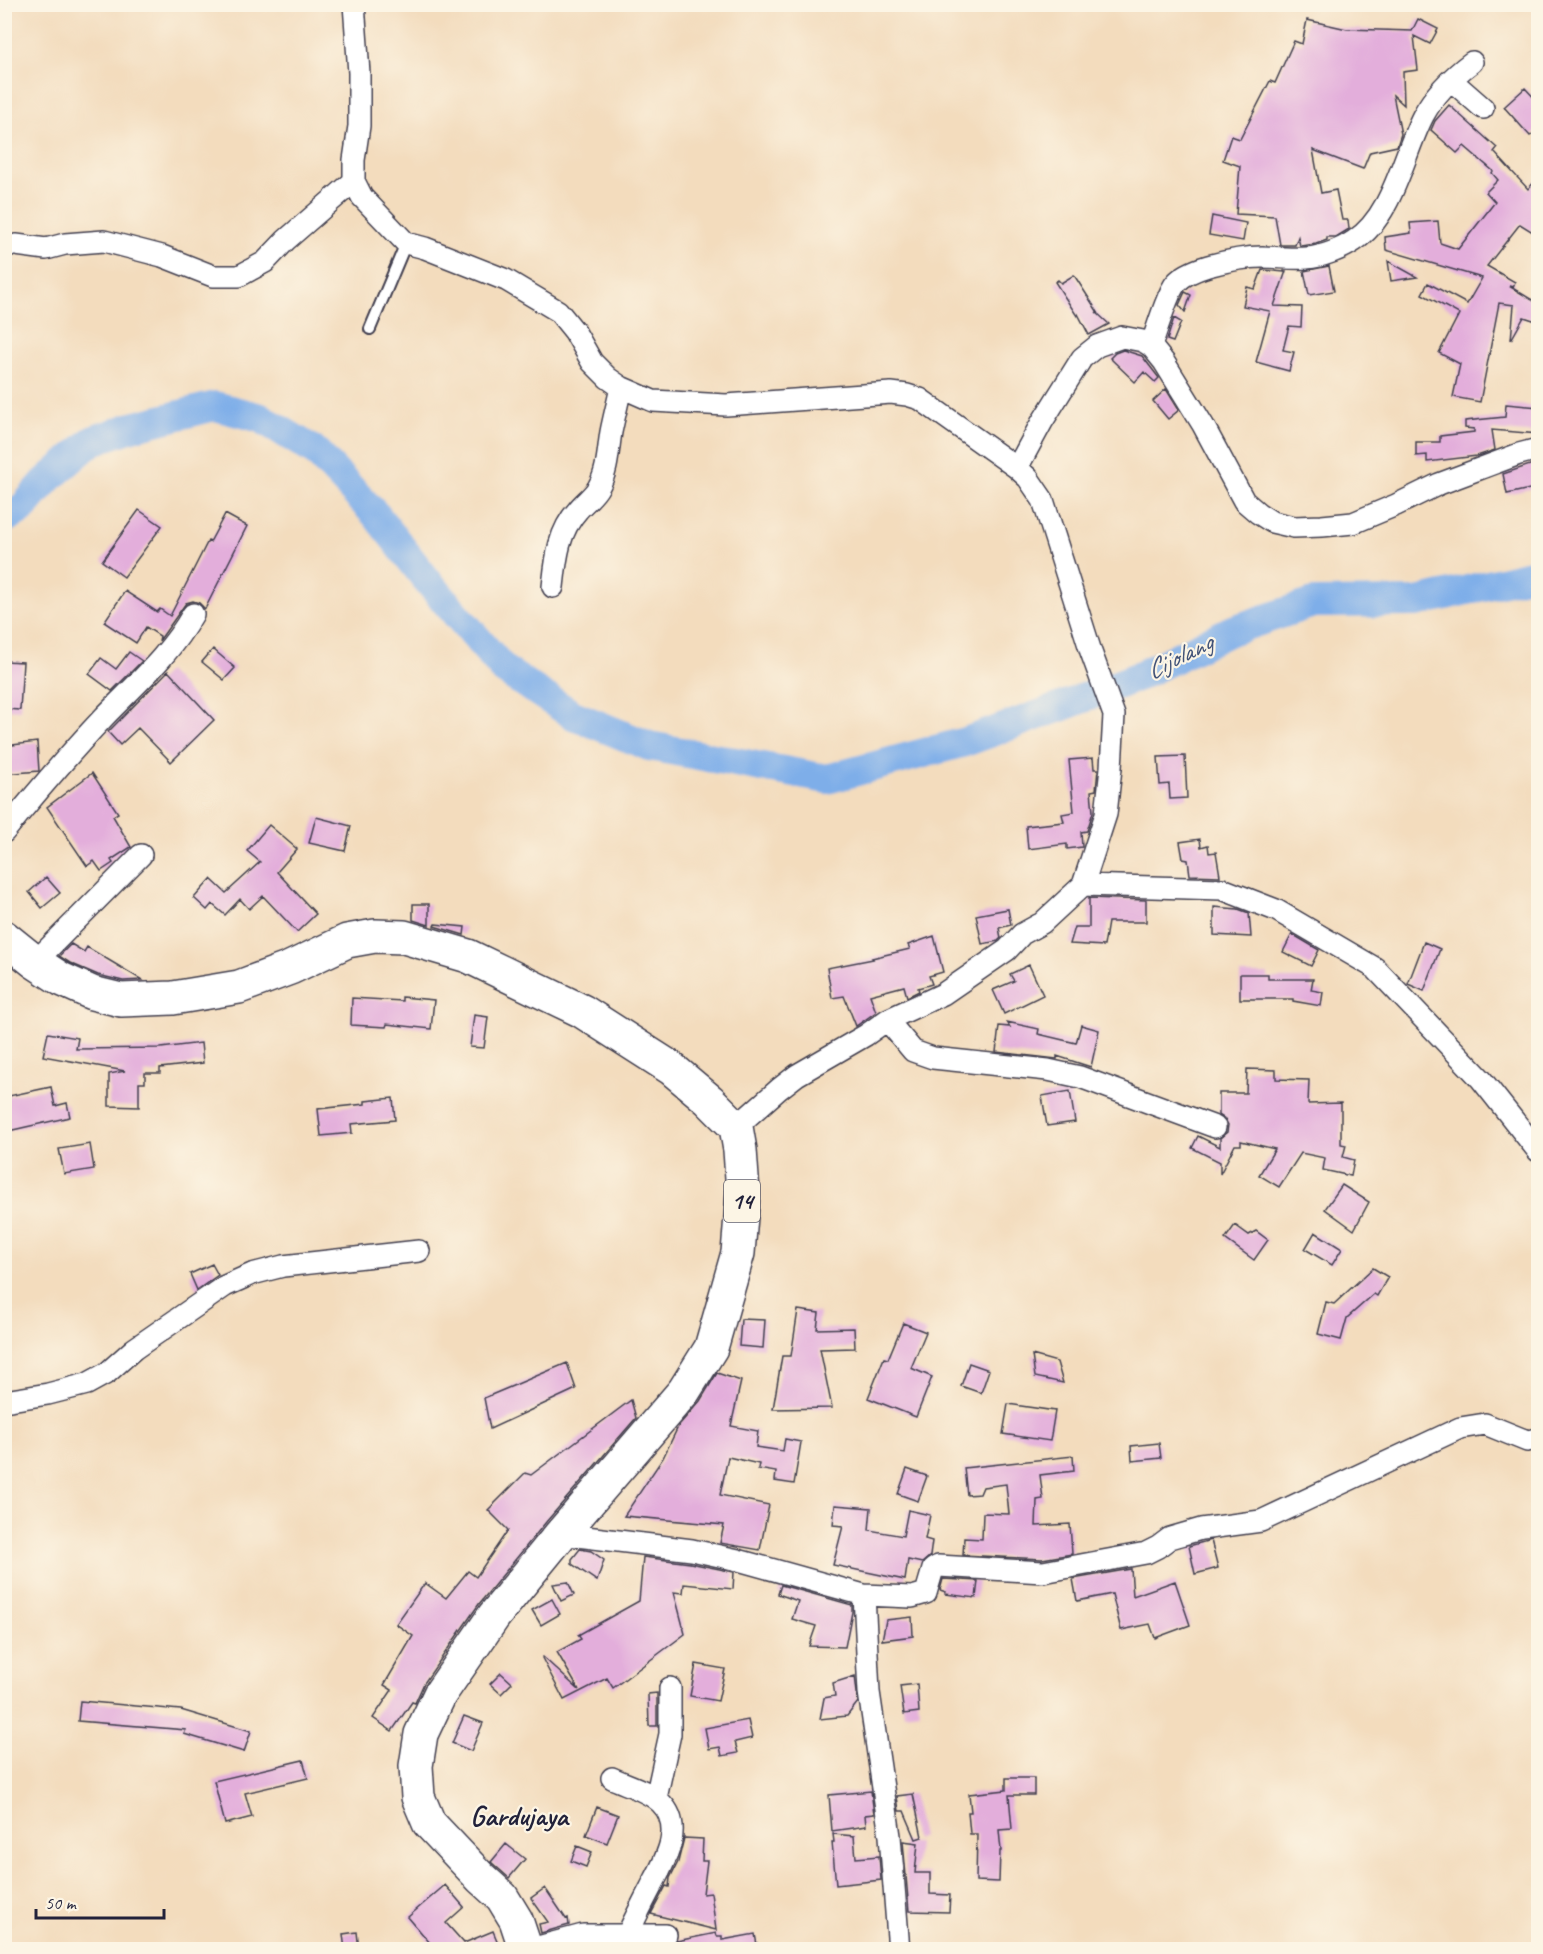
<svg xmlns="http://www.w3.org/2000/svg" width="1543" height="1954" font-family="Caveat,sans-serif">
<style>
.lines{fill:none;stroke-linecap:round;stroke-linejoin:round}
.river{stroke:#7eaee9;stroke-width:30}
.building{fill:#e3aedb}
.lane-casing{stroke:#413e4e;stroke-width:14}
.street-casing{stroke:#413e4e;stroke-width:24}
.highway-casing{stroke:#413e4e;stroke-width:36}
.lane{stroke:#fff;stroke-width:10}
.street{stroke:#fff;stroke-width:21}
.highway{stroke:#fff;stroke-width:33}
.labels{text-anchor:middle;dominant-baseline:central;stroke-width:4.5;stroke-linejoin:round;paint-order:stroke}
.shield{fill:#fcf5e5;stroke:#63616e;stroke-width:1.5}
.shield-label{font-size:24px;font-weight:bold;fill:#22223b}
.water-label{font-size:27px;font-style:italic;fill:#425378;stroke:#fcf5e5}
.quarter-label{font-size:28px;font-weight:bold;fill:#22223b;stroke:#fcf5e5}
</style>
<rect width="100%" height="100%" fill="#fcf5e5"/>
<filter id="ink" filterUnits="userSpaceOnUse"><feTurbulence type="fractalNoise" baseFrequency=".0167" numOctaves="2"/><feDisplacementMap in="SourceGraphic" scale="12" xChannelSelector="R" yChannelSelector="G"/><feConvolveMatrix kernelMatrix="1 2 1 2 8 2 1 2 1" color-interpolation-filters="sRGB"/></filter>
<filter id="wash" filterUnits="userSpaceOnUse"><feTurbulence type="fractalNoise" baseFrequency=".008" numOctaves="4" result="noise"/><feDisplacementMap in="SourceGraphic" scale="24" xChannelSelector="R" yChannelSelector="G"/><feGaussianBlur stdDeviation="1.35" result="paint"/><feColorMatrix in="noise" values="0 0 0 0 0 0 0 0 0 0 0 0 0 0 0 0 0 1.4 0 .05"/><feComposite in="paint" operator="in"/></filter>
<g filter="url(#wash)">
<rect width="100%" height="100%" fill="#f3dcbd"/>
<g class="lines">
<path class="river" d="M 4,519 L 22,509 L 45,482 L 92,441 L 132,427 L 215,406 L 261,418 L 316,452 L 376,515 L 426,579 L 504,670 L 573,715 L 649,746 L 827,779 L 965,742 L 1058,708 L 1137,677 L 1230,631 L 1313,603 L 1417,602 L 1538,573"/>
</g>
<g id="blocks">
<path class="building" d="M 1418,19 L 1438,29 L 1430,44 L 1414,36 L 1418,70 L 1403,72 L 1404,105 L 1393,95 L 1401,134 L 1397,146 L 1370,152 L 1363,169 L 1313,150 L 1321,193 L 1336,190 L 1342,220 L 1348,220 L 1349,229 L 1336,237 L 1327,237 L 1327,240 L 1316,244 L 1300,246 L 1298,237 L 1295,245 L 1280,245 L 1275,216 L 1236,214 L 1240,166 L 1223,160 L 1231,136 L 1240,139 L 1270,81 L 1275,83 L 1294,41 L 1302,44 L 1307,20 L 1347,29 L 1412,31 Z
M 1525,88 L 1539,103 L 1539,129 L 1530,136 L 1504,107 Z
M 1449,105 L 1497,148 L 1494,152 L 1528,189 L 1539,177 L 1539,236 L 1520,224 L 1487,266 L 1515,282 L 1513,287 L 1509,286 L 1539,304 L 1539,322 L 1524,317 L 1511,340 L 1514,305 L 1499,303 L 1480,402 L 1453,397 L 1460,364 L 1439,353 L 1459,314 L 1422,294 L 1428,283 L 1467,304 L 1482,278 L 1386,250 L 1385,237 L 1411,233 L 1410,223 L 1438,221 L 1440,243 L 1458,249 L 1495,202 L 1486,192 L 1498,180 L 1492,173 L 1493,171 L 1464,146 L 1457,153 L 1431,130 L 1435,121 Z
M 1212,216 L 1246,223 L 1243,241 L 1209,235 Z
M 1388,261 L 1417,277 L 1391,281 Z
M 1329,266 L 1334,291 L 1309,295 L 1304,271 Z
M 1262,270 L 1284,272 L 1284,271 L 1286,271 L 1274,306 L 1302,307 L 1301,327 L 1289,326 L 1283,350 L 1294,352 L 1289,371 L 1256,362 L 1270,311 L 1243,306 L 1247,287 L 1255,289 Z
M 1074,275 L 1099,314 L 1096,312 L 1109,324 L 1089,335 L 1078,314 L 1077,316 L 1055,282 L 1058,280 L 1061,283 Z
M 1185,292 L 1191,295 L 1185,312 L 1179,305 Z
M 1174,318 L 1181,322 L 1173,342 L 1167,340 Z
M 1123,350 L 1142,356 L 1159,378 L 1155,382 L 1144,372 L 1135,382 L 1110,358 L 1115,353 Z
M 1166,389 L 1179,410 L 1168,419 L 1153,401 Z
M 1506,404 L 1539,407 L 1539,434 L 1492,430 L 1495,450 L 1477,456 L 1427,462 L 1427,455 L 1416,456 L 1416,442 L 1440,442 L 1440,436 L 1474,432 L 1474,429 L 1465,428 L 1465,421 L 1505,417 Z
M 1539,462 L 1539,487 L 1507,494 L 1503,474 Z
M 139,510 L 162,526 L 124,577 L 102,561 Z
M 225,514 L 247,526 L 205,609 L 199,603 L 193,601 L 186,603 L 159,641 L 160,636 L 146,627 L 136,643 L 104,622 L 125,591 L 157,612 L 160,609 L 170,616 L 208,541 L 210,542 Z
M 213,649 L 235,668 L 224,680 L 202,662 Z
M 129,652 L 142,661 L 112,691 L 89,674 L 101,658 L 116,669 Z
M 4,661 L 23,662 L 20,710 L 4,709 Z
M 168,671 L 214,720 L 171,762 L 138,728 L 120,745 L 108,732 Z
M 37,742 L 39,771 L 4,774 L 4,746 Z
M 1185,756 L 1187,798 L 1170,799 L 1169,784 L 1160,785 L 1158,757 Z
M 1093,758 L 1094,769 L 1098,769 L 1096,790 L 1091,791 L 1093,812 L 1087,831 L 1081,832 L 1082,847 L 1067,849 L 1067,844 L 1028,849 L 1026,826 L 1064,822 L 1062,814 L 1074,812 L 1069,760 Z
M 92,773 L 118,813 L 113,816 L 131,847 L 111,860 L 113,863 L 101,871 L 94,861 L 87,866 L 47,807 Z
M 316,817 L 351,826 L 345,851 L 309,843 Z
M 269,825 L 297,849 L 277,872 L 316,914 L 297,932 L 263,896 L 249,909 L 240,899 L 225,915 L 212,904 L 207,910 L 194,898 L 211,879 L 226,893 L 260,862 L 247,851 Z
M 1200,839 L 1201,847 L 1208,845 L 1209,853 L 1216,852 L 1220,876 L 1190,875 L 1188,860 L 1183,859 L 1180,842 Z
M 46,877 L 60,893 L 42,908 L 29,892 Z
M 1089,898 L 1146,900 L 1146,922 L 1108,922 L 1104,946 L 1070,944 L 1075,927 L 1089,927 Z
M 413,904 L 429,904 L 429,925 L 413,920 Z
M 1214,907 L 1238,909 L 1249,913 L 1251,937 L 1214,935 Z
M 1008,909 L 1011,925 L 999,928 L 1001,938 L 998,941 L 982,944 L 976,915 Z
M 435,924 L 465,927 L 464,935 L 434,926 Z
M 1292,934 L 1319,950 L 1311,966 L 1283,952 Z
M 934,936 L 943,972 L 929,976 L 932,984 L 918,988 L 919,991 L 907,997 L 904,986 L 870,995 L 876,1012 L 856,1026 L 844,996 L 832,998 L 827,968 L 873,959 L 872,958 L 910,949 L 908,945 Z
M 1424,942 L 1440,949 L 1424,991 L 1408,984 Z
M 71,944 L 84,952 L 87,947 L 142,980 L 123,981 L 98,975 L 70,963 L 59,956 Z
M 1029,965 L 1043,995 L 1004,1014 L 993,990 L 1014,981 L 1010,974 Z
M 1240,974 L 1268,974 L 1268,979 L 1313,979 L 1311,990 L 1323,992 L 1321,1006 L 1293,1001 L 1293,999 L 1240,999 Z
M 402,997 L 434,1000 L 431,1029 L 387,1024 L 386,1027 L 351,1025 L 352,998 L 402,1001 Z
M 474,1015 L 488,1017 L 484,1048 L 470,1047 Z
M 1007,1022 L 1039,1029 L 1038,1034 L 1076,1043 L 1081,1025 L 1099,1030 L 1091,1067 L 1057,1056 L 1057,1059 L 996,1052 L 999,1026 L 1010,1027 Z
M 48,1033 L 78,1038 L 76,1049 L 161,1048 L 201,1043 L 203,1063 L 160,1068 L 160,1073 L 145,1073 L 145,1083 L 139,1083 L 139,1107 L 109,1106 L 109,1074 L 125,1071 L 43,1056 Z
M 1247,1069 L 1276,1070 L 1276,1079 L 1309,1080 L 1308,1104 L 1341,1103 L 1341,1144 L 1346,1145 L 1343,1157 L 1354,1160 L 1351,1176 L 1323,1170 L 1325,1158 L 1301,1153 L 1279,1187 L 1259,1175 L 1275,1149 L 1241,1141 L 1241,1145 L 1235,1145 L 1220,1174 L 1220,1162 L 1192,1148 L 1198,1136 L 1220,1147 L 1220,1138 L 1227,1132 L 1228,1125 L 1225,1119 L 1219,1115 L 1219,1093 L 1246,1093 Z
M 51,1087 L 55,1106 L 67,1103 L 70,1117 L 4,1132 L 4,1097 Z
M 1070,1091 L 1075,1122 L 1047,1126 L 1042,1096 Z
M 393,1098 L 395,1120 L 351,1124 L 352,1133 L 321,1136 L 318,1109 L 365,1104 L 365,1101 Z
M 90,1144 L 94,1169 L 64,1174 L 59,1149 Z
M 1342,1185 L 1369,1202 L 1354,1230 L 1325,1209 Z
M 1235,1225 L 1249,1235 L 1256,1231 L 1268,1240 L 1254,1260 L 1225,1239 Z
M 1315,1232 L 1342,1249 L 1332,1265 L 1305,1249 Z
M 212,1264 L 218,1275 L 197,1290 L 190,1274 Z
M 1373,1268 L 1388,1277 L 1377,1296 L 1374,1294 L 1347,1318 L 1341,1340 L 1318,1334 L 1326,1302 L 1334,1304 Z
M 798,1310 L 819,1313 L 817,1329 L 854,1328 L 855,1348 L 820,1349 L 832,1408 L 773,1409 L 782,1356 L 791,1356 Z
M 741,1319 L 765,1320 L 763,1348 L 739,1346 Z
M 903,1323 L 926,1332 L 911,1368 L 932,1377 L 916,1417 L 868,1398 L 884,1358 L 888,1359 Z
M 1032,1355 L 1057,1362 L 1063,1383 L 1035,1377 Z
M 567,1363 L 576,1389 L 490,1429 L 484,1398 Z
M 969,1363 L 989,1370 L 981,1393 L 961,1386 Z
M 717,1373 L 741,1381 L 731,1426 L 758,1431 L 756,1447 L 783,1451 L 785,1439 L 801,1442 L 794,1484 L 775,1481 L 776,1472 L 758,1469 L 759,1464 L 728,1457 L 720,1495 L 769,1505 L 760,1550 L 720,1543 L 724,1525 L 624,1516 L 663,1458 L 679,1425 L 700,1401 Z
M 631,1400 L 636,1418 L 546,1522 L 479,1604 L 424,1683 L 415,1703 L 412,1702 L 392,1731 L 373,1718 L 392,1690 L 384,1685 L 413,1636 L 396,1624 L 425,1583 L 446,1598 L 468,1571 L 476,1577 L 508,1530 L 488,1510 L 525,1473 L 531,1475 Z
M 1008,1404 L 1055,1411 L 1050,1441 L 1003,1434 Z
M 1159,1443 L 1161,1458 L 1132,1461 L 1131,1446 Z
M 1073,1456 L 1074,1471 L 1040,1475 L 1043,1499 L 1037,1500 L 1036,1526 L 1070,1524 L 1072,1554 L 1042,1559 L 963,1555 L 964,1538 L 982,1539 L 983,1513 L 1009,1514 L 1006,1484 L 983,1487 L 980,1494 L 967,1495 L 964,1468 Z
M 907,1469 L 927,1476 L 918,1501 L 898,1494 Z
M 835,1505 L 871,1508 L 869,1530 L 903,1536 L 908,1510 L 930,1515 L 925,1539 L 932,1541 L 930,1556 L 922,1563 L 908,1560 L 905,1580 L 833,1565 L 843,1526 L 833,1525 Z
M 1211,1540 L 1218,1568 L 1195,1574 L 1189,1546 Z
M 580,1549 L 591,1551 L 604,1560 L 597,1581 L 572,1564 L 572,1559 Z
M 643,1557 L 690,1563 L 734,1572 L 733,1589 L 684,1584 L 683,1593 L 674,1592 L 685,1634 L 613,1688 L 607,1678 L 564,1700 L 542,1658 L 543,1657 L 579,1690 L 557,1652 L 581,1639 L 578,1635 L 639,1601 Z
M 1131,1569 L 1133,1596 L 1175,1581 L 1190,1625 L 1155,1638 L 1150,1624 L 1121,1630 L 1112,1594 L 1077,1601 L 1073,1579 Z
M 943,1579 L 978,1581 L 976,1598 L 945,1594 L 946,1592 L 940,1590 Z
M 568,1582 L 574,1595 L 561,1601 L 553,1584 Z
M 781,1585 L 852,1605 L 852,1612 L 845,1647 L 809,1646 L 816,1626 L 792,1619 L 798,1601 L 778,1594 Z
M 552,1599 L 560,1614 L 541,1625 L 532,1610 Z
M 912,1617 L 913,1636 L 882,1640 L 886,1620 Z
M 696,1664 L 725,1669 L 718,1701 L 690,1696 Z
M 501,1673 L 512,1683 L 501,1694 L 490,1684 Z
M 855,1676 L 858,1702 L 847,1716 L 820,1719 L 824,1698 L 835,1696 L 833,1683 Z
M 917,1684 L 919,1712 L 904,1714 L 900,1686 Z
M 657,1693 L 657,1726 L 649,1726 L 648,1694 Z
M 80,1701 L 181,1710 L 251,1731 L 244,1752 L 184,1734 L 186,1730 L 78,1721 Z
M 464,1716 L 483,1723 L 471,1751 L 452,1743 Z
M 748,1720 L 752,1738 L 735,1742 L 738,1753 L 722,1756 L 720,1747 L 709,1749 L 705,1728 Z
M 303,1760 L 308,1778 L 245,1793 L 252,1817 L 225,1824 L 214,1781 Z
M 1006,1778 L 1034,1778 L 1034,1795 L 1009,1795 L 1012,1829 L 999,1830 L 1001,1851 L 1000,1851 L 999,1882 L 976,1881 L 977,1834 L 970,1834 L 968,1812 L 971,1812 L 969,1794 L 1006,1790 Z
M 871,1791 L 874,1814 L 865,1815 L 866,1826 L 832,1831 L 829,1795 Z
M 913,1794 L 922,1837 L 916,1839 L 904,1811 L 899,1811 L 897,1796 Z
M 597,1807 L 618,1815 L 607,1843 L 586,1835 Z
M 833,1834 L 854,1836 L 856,1858 L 879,1856 L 881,1880 L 836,1885 L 832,1842 L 834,1842 Z
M 684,1838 L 703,1839 L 702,1861 L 707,1861 L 703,1894 L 711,1893 L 716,1930 L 651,1914 L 666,1886 L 669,1887 L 670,1878 L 678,1862 Z
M 903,1841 L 918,1843 L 915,1873 L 930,1873 L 930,1894 L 950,1895 L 949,1912 L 909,1911 Z
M 506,1844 L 525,1859 L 509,1878 L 491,1862 Z
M 577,1846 L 592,1852 L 586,1867 L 571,1861 Z
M 445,1885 L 464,1907 L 446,1923 L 464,1943 L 493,1931 L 501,1950 L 436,1950 L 408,1917 Z
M 545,1888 L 566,1919 L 568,1918 L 569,1925 L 541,1933 L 539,1924 L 548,1922 L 531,1898 Z
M 357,1932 L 359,1950 L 345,1950 L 343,1934 Z
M 716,1933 L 717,1936 L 722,1936 L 722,1940 L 755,1934 L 758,1950 L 666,1950 L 666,1948 L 673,1946 L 677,1941 Z"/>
</g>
</g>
<g filter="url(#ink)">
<use href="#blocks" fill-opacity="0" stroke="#413e4e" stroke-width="1.5"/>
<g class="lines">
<defs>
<path id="lane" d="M 370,329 L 406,243"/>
<path id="street" d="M 354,4 L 359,73 L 359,126 L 354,160 L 354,181 L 362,197 L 406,243 L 425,248 L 506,280 L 558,311 L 575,332 L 592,362 L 608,378 L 621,387 L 653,401 L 726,405 L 891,393 L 907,395 L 920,399 L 1017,468 L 1028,478 L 1043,500 L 1091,652 L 1114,715 L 1111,768 L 1106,814 L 1083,885
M 1451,80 L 1483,108
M 16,245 L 46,249 L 65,244 L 104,241 L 162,256 L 213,276 L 239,276 L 265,262 L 286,240 L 354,181
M 1151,346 C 1156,332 1168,292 1176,283 C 1184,274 1198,269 1208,266 C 1226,261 1243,257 1262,257 C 1277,257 1292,259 1307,258 C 1322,257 1342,249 1354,241 C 1393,216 1403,155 1423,116 C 1435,93 1452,77 1472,62
M 1017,468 L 1042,422 L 1082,358 L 1097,346 L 1122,337 L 1143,341 L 1151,346 L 1164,362 L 1203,425 L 1244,501 L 1258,513 L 1272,522 L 1294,527 L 1322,526 L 1353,523 L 1396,505 L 1439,484 L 1519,454 L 1538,449
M 553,587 C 556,559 558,532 578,510 C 585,501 594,496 599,486 C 608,470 608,450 611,432 C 614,417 618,402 621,387
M 4,832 C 36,793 69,754 104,717 C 136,684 170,655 193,614
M 35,962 L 141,855
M 887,1020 L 913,1051 L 933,1058 L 1048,1070 L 1080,1077 L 1215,1127
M 736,1127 L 779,1089 L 797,1075 L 866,1035 L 887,1020 L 943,994 L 1007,950 L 1022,934 L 1042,923 L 1083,885 L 1222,889 L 1276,910 L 1375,968 L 1481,1079 L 1538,1151
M 4,1401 L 48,1394 L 87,1384 L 107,1373 L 134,1349 L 225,1286 L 252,1274 L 283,1266 L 419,1251
M 561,1534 L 692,1550 L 738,1560 L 864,1595 L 912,1597 L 926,1593 L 933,1569 L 938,1566 L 1043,1572 L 1146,1553 L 1158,1547 L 1170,1538 L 1201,1529 L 1261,1521 L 1460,1428 L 1485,1424 L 1527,1441 L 1538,1439
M 864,1595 L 869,1692 L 890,1836 L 899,1950
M 612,1778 C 627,1785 649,1791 661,1803 C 686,1828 663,1864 650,1889 C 642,1904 635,1919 627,1935
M 656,1798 L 670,1734 L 670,1688
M 527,1950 L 583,1935 L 666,1935"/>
<path id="highway" d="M 4,937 L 35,962 L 61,979 L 92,993 L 121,1000 L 173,998 L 239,987 L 290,968 L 347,941 L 375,936 L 404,937 L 468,956 L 582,1011 L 671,1068 L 709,1100 L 736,1127 L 740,1150 L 743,1192 L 738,1253 L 711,1348 L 684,1391 L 561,1534 L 494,1616 L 440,1694 L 421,1734 L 416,1766 L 418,1797 L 429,1823 L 481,1878 L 502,1897 L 516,1920 L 526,1950"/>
</defs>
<use href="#lane" class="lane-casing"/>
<use href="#street" class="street-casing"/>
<use href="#highway" class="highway-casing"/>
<use href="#lane" class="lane"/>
<use href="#street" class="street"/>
<use href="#highway" class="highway"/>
</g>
</g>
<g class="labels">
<rect class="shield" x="724" y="1180" width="36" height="42" rx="4.5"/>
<g class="shield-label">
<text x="742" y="1201">14</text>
</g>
<g class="water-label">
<text transform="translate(1179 656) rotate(-26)">Cijolang</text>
</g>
<g class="quarter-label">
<text x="519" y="1815">Gardujaya</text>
</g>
</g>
<rect width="1543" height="1954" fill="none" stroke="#fcf5e5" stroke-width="24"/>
<path d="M36 1909v9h128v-9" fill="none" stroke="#22223b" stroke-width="3"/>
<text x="45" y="1909" font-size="18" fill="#22223b" stroke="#fcf5e5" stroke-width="4.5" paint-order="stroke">50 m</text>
</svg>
